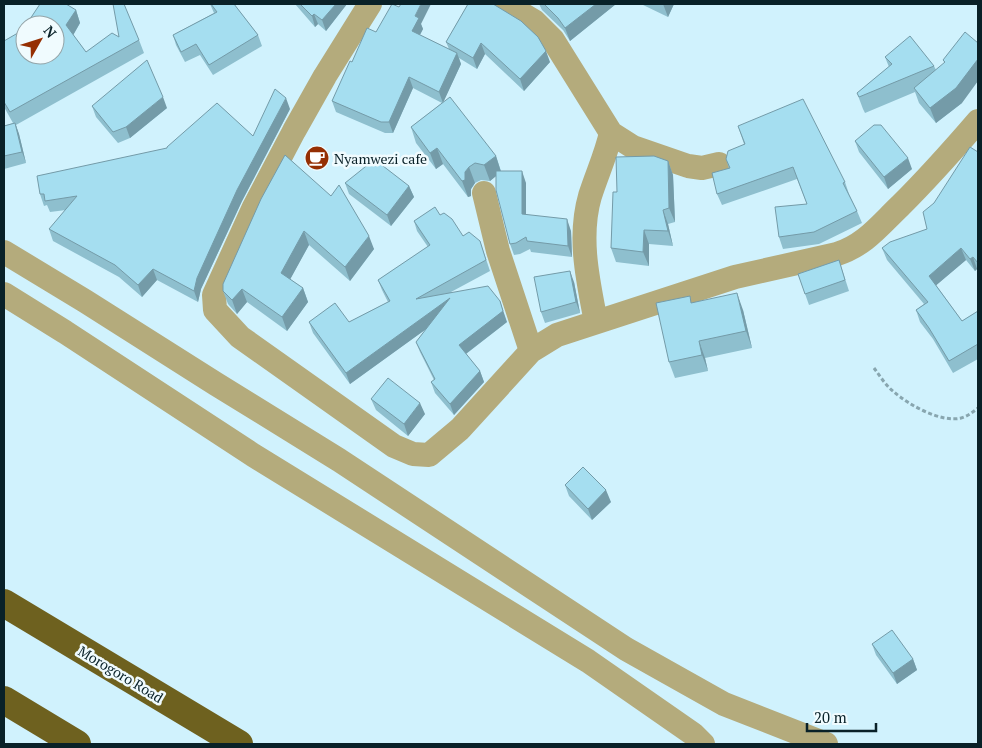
<svg xmlns="http://www.w3.org/2000/svg" width="982" height="748" font-family="'PT Serif',serif">
<style>
.lines{fill:none;stroke-linecap:round;stroke-linejoin:round}
.path{stroke:#88a6af;stroke-width:3;stroke-dasharray:4 2.5;stroke-linecap:butt}
.minor{stroke:#b4ab7c;stroke-width:24}
.highway{stroke:#6e611f;stroke-width:28}
.wall{fill:#8ebfce}
.shaded-wall{fill:#749ba8}
.building{fill:#a5def0;stroke:#749ba8}
.labels{text-anchor:middle;dominant-baseline:central;stroke-width:5;stroke-linejoin:round;paint-order:stroke}
.poi-label{font-size:14px;fill:#092128;stroke:#f0fbfe;text-anchor:start}
.street-label{font-size:14px;fill:#092128;stroke:#f0fbfe}
</style>
<rect width="100%" height="100%" fill="#d0f2fd"/>
<g class="lines">
<path class="path" d="M 874,368 C 880,376 886,386 894,392 C 909,405 941,423 961,418 C 968,416 973,412 978,408"/>
<path class="minor" d="M 370,4 L 325,76 L 294,131 L 254,207 L 214,295 L 215,310 L 240,337 L 394,446 L 413,454 L 429,455 L 460,429 L 531,351 L 557,335 L 735,277 L 837,254 C 865,245 879,226 900,206 C 927,179 953,150 978,121
M 505,4 L 534,21 L 553,40 L 611,133 L 633,147 L 688,166 L 702,168 L 719,164
M 484,193 L 498,251 L 531,351
M 4,252 L 85,301 L 216,384 L 339,460 L 626,649 L 724,704 L 826,744
M 4,294 L 65,332 L 253,455 L 588,661 L 693,734 L 703,744
M 596,322 C 588,281 578,237 590,196 C 597,174 606,155 611,133"/>
<path class="highway" d="M 4,603 L 239,744
M 4,700 L 77,744"/>
</g>
<path class="wall" d="M 210,4 L 234,4 L 258,35 L 262,46 L 213,75 L 200,55 L 185,62 L 176,45 L 173,35 L 214,13 Z
M 295,4 L 347,4 L 326,31 L 318,24 L 315,27 Z
M 468,4 L 550,62 L 524,91 L 485,54 L 477,69 L 459,58 L 461,64 L 443,102 L 496,156 L 501,171 L 526,183 L 526,214 L 571,231 L 572,257 L 531,252 L 530,249 L 520,254 L 514,255 L 510,244 L 496,176 L 490,181 L 481,180 L 475,183 L 471,189 L 471,196 L 468,197 L 443,164 L 436,169 L 416,143 L 411,127 L 442,103 L 413,88 L 393,133 L 385,133 L 336,112 L 332,101 L 352,62 L 376,32 L 399,7 L 421,24 L 423,29 L 420,35 L 449,49 L 446,42 Z
M 539,4 L 616,4 L 570,41 L 563,30 L 542,10 Z
M 641,4 L 674,4 L 668,17 Z
M 76,10 L 80,23 L 73,35 L 86,52 L 119,37 L 139,40 L 144,53 L 16,125 L 19,134 L 26,163 L 4,169 L 4,126 L 13,123 L 4,107 L 4,41 Z
M 885,57 L 934,66 L 936,70 L 945,63 L 943,60 L 962,103 L 936,123 L 919,103 L 915,92 L 865,113 L 863,109 L 857,93 L 889,67 Z
M 92,106 L 167,108 L 130,138 L 118,143 L 96,117 Z
M 290,109 L 242,201 L 201,289 L 198,302 L 157,280 L 142,297 L 119,277 L 53,241 L 49,229 L 66,210 L 50,212 L 47,205 L 44,206 L 40,194 L 253,136 Z
M 738,126 L 845,182 L 849,194 L 857,211 L 862,223 L 819,244 L 783,249 L 779,237 L 807,204 L 797,179 L 722,205 L 717,194 L 729,169 L 726,159 L 744,144 Z
M 855,141 L 912,169 L 888,189 L 859,152 Z
M 978,152 L 978,270 L 977,269 L 975,271 L 966,260 L 936,285 L 962,321 L 978,311 L 978,359 L 953,373 L 933,339 L 920,322 L 916,310 L 924,304 L 887,260 L 882,248 L 927,229 L 934,203 Z
M 285,155 L 374,249 L 350,281 L 309,245 L 290,279 L 303,288 L 308,302 L 287,331 L 247,302 L 237,314 L 228,304 L 223,291 Z
M 668,161 L 673,175 L 675,222 L 668,224 L 673,246 L 649,244 L 649,266 L 616,262 L 611,248 L 617,192 Z
M 345,183 L 409,186 L 414,197 L 391,226 L 349,194 Z
M 440,215 L 463,236 L 480,241 L 490,271 L 451,292 L 507,322 L 466,354 L 480,371 L 484,382 L 454,415 L 435,393 L 431,382 L 434,380 L 420,352 L 416,342 L 426,329 L 350,384 L 313,333 L 309,322 L 349,322 L 388,302 L 382,290 L 378,280 L 428,247 L 417,231 L 414,221 Z
M 839,260 L 849,291 L 809,305 L 798,274 Z
M 574,282 L 580,313 L 545,323 L 541,312 Z
M 692,303 L 743,310 L 752,348 L 705,358 L 708,371 L 675,378 L 669,362 Z
M 371,399 L 425,414 L 408,436 L 376,410 Z
M 565,485 L 611,502 L 592,520 L 569,496 Z
M 872,644 L 913,659 L 917,670 L 897,684 L 876,655 Z"/>
<path class="shaded-wall" d="M 336,4 L 347,4 L 326,31 L 322,20 Z
M 421,4 L 431,4 L 421,24 L 423,29 L 416,42 L 412,31 L 415,16 Z
M 596,4 L 616,4 L 570,41 L 565,28 Z
M 663,4 L 674,4 L 668,17 Z
M 76,10 L 80,23 L 71,39 L 66,25 Z
M 314,14 L 318,24 L 315,27 L 312,16 Z
M 481,43 L 485,54 L 477,69 L 473,58 Z
M 546,51 L 550,62 L 524,91 L 520,79 Z
M 457,53 L 461,64 L 443,103 L 439,92 Z
M 978,59 L 978,81 L 962,103 L 936,123 L 930,108 Z
M 409,77 L 413,88 L 393,133 L 389,122 Z
M 163,97 L 167,108 L 130,138 L 126,127 Z
M 286,98 L 290,109 L 242,201 L 201,289 L 198,302 L 194,291 L 197,278 L 237,190 Z
M 15,123 L 19,134 L 26,163 L 22,152 Z
M 437,148 L 443,164 L 436,169 L 430,153 Z
M 496,156 L 501,172 L 490,181 L 484,165 Z
M 908,158 L 912,169 L 888,189 L 884,177 Z
M 668,161 L 673,175 L 675,222 L 669,208 Z
M 469,167 L 475,183 L 471,189 L 471,196 L 468,197 L 462,181 L 465,172 Z
M 522,171 L 526,183 L 526,225 L 522,214 Z
M 409,186 L 414,197 L 391,226 L 387,215 Z
M 663,210 L 668,224 L 673,246 L 668,231 Z
M 567,219 L 571,231 L 572,257 L 568,246 Z
M 644,230 L 649,244 L 649,266 L 643,252 Z
M 304,231 L 309,245 L 286,287 L 281,273 Z
M 369,236 L 374,249 L 350,281 L 345,267 Z
M 961,248 L 966,260 L 933,288 L 929,276 Z
M 973,257 L 977,269 L 975,271 L 970,259 Z
M 153,269 L 157,280 L 142,297 L 138,285 Z
M 570,271 L 574,282 L 580,313 L 576,302 Z
M 303,288 L 308,302 L 287,331 L 282,317 Z
M 242,289 L 247,302 L 237,314 L 232,300 Z
M 737,293 L 743,310 L 752,348 L 746,331 Z
M 450,298 L 454,309 L 350,384 L 346,373 Z
M 500,301 L 507,322 L 463,356 L 459,345 Z
M 699,341 L 705,358 L 708,371 L 702,355 Z
M 480,371 L 484,382 L 454,415 L 450,404 Z
M 420,403 L 425,414 L 408,436 L 404,424 Z
M 606,490 L 611,502 L 592,520 L 588,509 Z
M 913,659 L 917,670 L 897,684 L 893,673 Z"/>
<path class="building" d="M 40,4 L 66,4 L 76,10 L 66,25 L 86,52 L 112,33 L 119,37 L 113,4 L 124,4 L 139,40 L 10,112 L 4,102 L 4,41 L 23,30 L 25,27 L 25,55 L 55,55 L 55,25 L 26,25 Z
M 211,4 L 234,4 L 258,35 L 209,65 L 196,44 L 181,52 L 173,35 L 217,12 Z
M 300,4 L 336,4 L 322,20 L 314,14 L 312,16 Z
M 392,4 L 399,7 L 401,4 L 421,4 L 415,16 L 419,18 L 412,31 L 457,53 L 439,92 L 409,77 L 389,122 L 381,122 L 332,101 L 350,61 L 352,62 L 367,28 L 376,32 Z
M 468,4 L 493,4 L 521,21 L 538,37 L 546,51 L 520,79 L 481,43 L 473,58 L 446,42 Z
M 544,4 L 596,4 L 565,28 L 558,18 Z
M 965,32 L 978,43 L 978,59 L 956,88 L 930,108 L 914,88 L 945,62 L 943,60 Z
M 910,36 L 934,66 L 859,97 L 857,93 L 892,64 L 885,57 Z
M 147,60 L 163,97 L 126,127 L 113,132 L 92,106 Z
M 275,89 L 286,98 L 237,190 L 197,278 L 194,291 L 153,269 L 138,285 L 115,265 L 49,229 L 77,196 L 45,201 L 44,194 L 40,194 L 37,176 L 167,148 L 167,147 L 217,103 L 253,136 Z
M 450,97 L 496,156 L 484,165 L 475,163 L 469,167 L 465,172 L 465,180 L 462,181 L 437,148 L 430,153 L 411,127 Z
M 803,99 L 845,182 L 843,183 L 857,211 L 814,232 L 779,237 L 775,207 L 807,204 L 793,167 L 717,194 L 712,173 L 730,168 L 726,159 L 728,151 L 745,144 L 738,126 Z
M 15,123 L 22,152 L 4,156 L 4,126 Z
M 874,125 L 881,125 L 908,158 L 884,177 L 855,141 Z
M 970,147 L 978,152 L 978,263 L 973,257 L 970,259 L 961,248 L 929,276 L 962,321 L 978,311 L 978,344 L 949,361 L 929,328 L 916,310 L 928,302 L 882,248 L 890,242 L 927,229 L 923,212 L 934,203 Z
M 285,155 L 331,196 L 339,185 L 369,236 L 345,267 L 304,231 L 281,273 L 303,288 L 282,317 L 242,289 L 232,300 L 223,291 L 223,284 L 261,199 Z
M 654,156 L 668,161 L 669,208 L 663,210 L 668,231 L 644,230 L 643,252 L 611,248 L 613,192 L 617,192 L 616,157 Z
M 374,159 L 409,186 L 387,215 L 345,183 L 370,163 Z
M 496,171 L 522,171 L 522,214 L 567,219 L 568,246 L 527,241 L 526,237 L 516,243 L 510,244 L 496,190 Z
M 435,207 L 440,215 L 444,213 L 452,219 L 463,236 L 469,232 L 480,241 L 486,260 L 416,299 L 488,286 L 500,301 L 503,311 L 459,345 L 480,371 L 450,404 L 431,382 L 435,379 L 416,342 L 450,298 L 346,373 L 309,322 L 335,303 L 349,322 L 390,301 L 378,280 L 430,245 L 414,221 Z
M 839,260 L 845,280 L 805,294 L 798,274 Z
M 570,271 L 576,302 L 541,312 L 534,277 Z
M 737,293 L 746,331 L 699,341 L 702,355 L 669,362 L 656,303 L 690,296 L 691,303 Z
M 388,378 L 420,403 L 404,424 L 371,399 Z
M 583,467 L 606,490 L 588,509 L 565,485 Z
M 892,630 L 913,659 L 893,673 L 872,644 Z"/>
<defs>
<symbol id="cafe-disc" viewBox="-11 -11 22 22"><circle r="9.5" fill="#952f03" stroke="#f0fbfe"/><path d="M-5.5-4.5H6V0H3Q3 3.5 0 3.5H-2.5Q-5.5 3.5-5.5 0ZM3-3.2v2h1.7v-2ZM-6 4.5H4V6H-6Z" fill="#fff"/></symbol>
</defs>
<g fill-rule="evenodd">
<use href="#cafe-disc" x="303" y="144" width="28" height="28"/>
</g>
<g class="labels">
<g class="poi-label">
<text x="334" y="158">Nyamwezi cafe</text>
</g>
<g class="street-label">
<text transform="translate(121 674) rotate(31)">Morogoro Road</text>
</g>
</g>
<rect width="982" height="748" fill="none" stroke="#092128" stroke-width="10"/>
<g transform="translate(40 40) rotate(51)"><circle r="24" fill="#f0fbfe" stroke="#94a4a8"/>
<path d="M0-4L9 19L0 12L-9 19Z" fill="#952f03"/>
<text y="-8" font-size="14" font-weight="bold" text-anchor="middle" fill="#092128">N</text>
</g>
<path d="M807 723v8h69v-8" fill="none" stroke="#092128" stroke-width="2.5"/>
<text x="814" y="723" font-size="15" fill="#092128" stroke="#f0fbfe" stroke-width="4" paint-order="stroke">20 m</text>
</svg>
